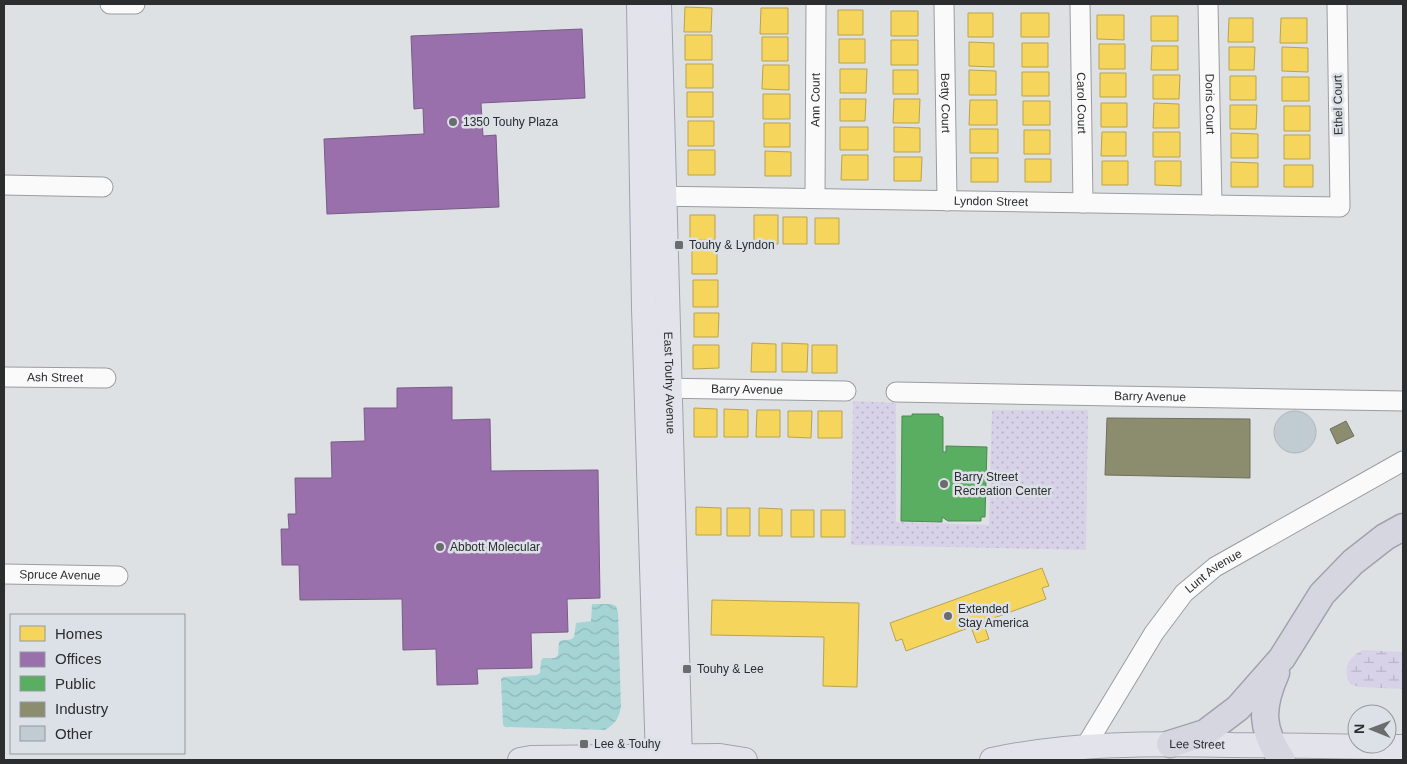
<svg xmlns="http://www.w3.org/2000/svg" width="1407" height="764" font-family="Arial,sans-serif">
<style>
.wetland{fill:url(#wetland-marsh)}
.park{fill:url(#park-dots)}
.water{fill:url(#water-waves)}
.homes{fill:#f6d55c;stroke:#b9a34e}
.offices{fill:#9970ab;stroke:#785c86}
.public{fill:#5aae61;stroke:#4c8752}
.industry{fill:#8c8c6e;stroke:#6f705b}
.building{fill:#c0ccd2;stroke:#b3b6b7}
.lines{fill:none;stroke-linecap:round;stroke-linejoin:round}
.minor-casing{stroke:#9a9c9f;stroke-width:21}
.major-casing{stroke:#a0a3ae;stroke-width:26}
.highway-casing{stroke:#a0a3ae;stroke-width:29}
.minor{stroke:#fafafb;stroke-width:19}
.major{stroke:#e3e4eb;stroke-width:24}
.highway{stroke:#d5d6e0;stroke-width:26}
.poi-dot{fill:#6a6c6e;stroke:#dbe1e7;stroke-width:2}
.labels{text-anchor:middle;dominant-baseline:central;stroke-width:5;stroke-linejoin:round;paint-order:stroke}
.street-label{font-size:12px;fill:#2b2d2f;stroke:#dbe1e7}
.poi-label{font-size:12px;fill:#2b2d2f;stroke:#dbe1e7;text-anchor:start}
</style>
<defs>
<pattern id="wetland-marsh" width="20" height="14" patternUnits="userSpaceOnUse" patternTransform="scale(1.25)"><rect width="20" height="14" fill="#d7d2e7"/><path d="M1 5h8M5 5V1M11 12h8M15 12V8" fill="none" stroke="#b9b5c6"/></pattern>
<pattern id="park-dots" width="8" height="8" patternUnits="userSpaceOnUse" patternTransform="scale(1.25)"><rect width="8" height="8" fill="#d7d2e7"/><path d="M2 2h.1M6 6h.1" fill="none" stroke="#b9b5c6" stroke-width="1.8" stroke-linecap="round"/></pattern>
<pattern id="water-waves" width="16" height="10" patternUnits="userSpaceOnUse" patternTransform="scale(1.25)"><rect width="16" height="10" fill="#a5d4d5"/><path d="M0 5q4-4 8 0t8 0" fill="none" stroke="#8eb6b7"/></pattern>
</defs>
<rect width="100%" height="100%" fill="#dee1e4"/>
<path class="wetland" d="M 1363,650 L 1403,652 L 1403,689 L 1359,687 L 1350,684 C 1342,668 1348,658 1363,650 Z"/>
<path class="park" d="M 853,401 L 896,403 L 896,522 L 989,525 L 992,410 L 1088,410 L 1086,550 L 851,545 Z"/>
<path class="water" d="M 592,604 L 611,604 L 616,606 L 618,612 L 621,707 C 619,718 615,724 605,730 L 505,727 L 503,725 L 501,679 L 503,677 L 537,675 L 540,673 L 541,661 L 543,658 L 555,658 L 558,655 L 559,642 C 563,638 570,642 574,637 L 576,623 L 591,621 Z"/>
<path class="homes" d="M 685,7 L 712,8 L 711,32 L 684,32 Z
M 761,8 L 788,8 L 788,34 L 760,34 Z
M 838,10 L 863,10 L 863,35 L 838,35 Z
M 891,11 L 918,11 L 918,36 L 891,36 Z
M 968,13 L 993,13 L 993,37 L 968,37 Z
M 1021,13 L 1049,13 L 1049,37 L 1021,37 Z
M 1097,15 L 1124,15 L 1124,40 L 1097,39 Z
M 1151,16 L 1178,16 L 1178,41 L 1151,41 Z
M 1229,18 L 1253,18 L 1253,42 L 1228,42 Z
M 1281,18 L 1307,18 L 1307,43 L 1280,43 Z
M 685,35 L 712,35 L 712,60 L 685,60 Z
M 762,37 L 788,37 L 788,61 L 762,61 Z
M 839,39 L 865,39 L 865,63 L 839,63 Z
M 891,40 L 918,40 L 918,65 L 891,65 Z
M 969,42 L 994,43 L 994,67 L 969,66 Z
M 1022,43 L 1048,43 L 1048,67 L 1022,67 Z
M 1099,44 L 1125,44 L 1125,69 L 1099,69 Z
M 1152,46 L 1178,46 L 1178,70 L 1151,70 Z
M 1229,47 L 1255,47 L 1254,70 L 1229,70 Z
M 1282,47 L 1308,48 L 1308,72 L 1282,71 Z
M 686,64 L 713,64 L 713,88 L 686,88 Z
M 763,65 L 789,65 L 789,90 L 762,89 Z
M 840,69 L 867,69 L 866,93 L 840,93 Z
M 893,70 L 918,70 L 918,94 L 893,94 Z
M 969,70 L 996,71 L 996,95 L 969,95 Z
M 1022,72 L 1049,72 L 1049,96 L 1022,96 Z
M 1100,73 L 1126,73 L 1126,97 L 1100,97 Z
M 1153,75 L 1180,75 L 1179,99 L 1153,99 Z
M 1230,76 L 1256,76 L 1256,100 L 1230,100 Z
M 1282,77 L 1309,77 L 1309,101 L 1282,101 Z
M 687,92 L 713,92 L 713,117 L 687,117 Z
M 763,94 L 790,94 L 790,119 L 763,119 Z
M 840,99 L 866,99 L 865,121 L 840,121 Z
M 894,99 L 920,99 L 919,123 L 893,123 Z
M 970,100 L 997,100 L 997,125 L 969,125 Z
M 1023,101 L 1050,101 L 1050,125 L 1023,125 Z
M 1101,103 L 1127,103 L 1127,127 L 1101,127 Z
M 1154,103 L 1179,104 L 1179,128 L 1153,128 Z
M 1230,105 L 1257,105 L 1256,129 L 1230,129 Z
M 1284,106 L 1310,106 L 1310,131 L 1284,131 Z
M 688,121 L 714,121 L 714,146 L 688,146 Z
M 764,123 L 790,123 L 790,147 L 764,147 Z
M 840,127 L 868,127 L 868,150 L 840,150 Z
M 894,127 L 920,128 L 920,152 L 894,152 Z
M 970,129 L 998,129 L 998,153 L 970,153 Z
M 1024,130 L 1050,130 L 1050,154 L 1024,154 Z
M 1102,132 L 1126,132 L 1126,156 L 1101,156 Z
M 1153,132 L 1180,132 L 1180,157 L 1153,157 Z
M 1231,133 L 1258,134 L 1258,158 L 1231,158 Z
M 1284,135 L 1310,135 L 1310,159 L 1284,159 Z
M 688,150 L 715,150 L 715,175 L 688,175 Z
M 765,151 L 791,152 L 791,176 L 765,176 Z
M 842,155 L 868,155 L 868,180 L 841,180 Z
M 894,157 L 922,157 L 921,181 L 894,181 Z
M 971,158 L 998,158 L 998,182 L 971,182 Z
M 1025,159 L 1051,159 L 1051,182 L 1025,182 Z
M 1102,161 L 1128,161 L 1128,185 L 1102,185 Z
M 1155,161 L 1181,161 L 1181,186 L 1155,185 Z
M 1231,162 L 1258,163 L 1258,187 L 1231,187 Z
M 1284,165 L 1313,165 L 1313,187 L 1284,187 Z
M 690,215 L 715,215 L 715,240 L 690,240 Z
M 754,215 L 778,215 L 778,244 L 754,244 Z
M 783,217 L 807,217 L 807,244 L 783,244 Z
M 815,218 L 839,218 L 839,244 L 815,244 Z
M 692,246 L 717,246 L 717,274 L 692,274 Z
M 693,280 L 718,280 L 718,307 L 693,307 Z
M 694,313 L 719,313 L 718,337 L 694,337 Z
M 752,343 L 776,344 L 776,372 L 751,372 Z
M 782,343 L 808,344 L 807,372 L 782,372 Z
M 693,345 L 719,345 L 719,368 L 693,369 Z
M 812,345 L 837,345 L 837,373 L 812,373 Z
M 694,408 L 717,409 L 717,437 L 694,437 Z
M 724,409 L 748,410 L 748,437 L 724,437 Z
M 757,410 L 780,410 L 780,437 L 756,437 Z
M 788,411 L 812,411 L 811,438 L 788,437 Z
M 818,411 L 842,411 L 842,438 L 818,438 Z
M 696,507 L 721,508 L 721,535 L 696,535 Z
M 727,508 L 750,508 L 750,536 L 727,536 Z
M 759,508 L 782,509 L 782,536 L 759,536 Z
M 791,510 L 814,510 L 814,537 L 791,537 Z
M 821,510 L 845,510 L 845,537 L 821,537 Z
M 1042,568 L 1049,586 L 1042,588 L 1046,599 L 983,622 L 989,639 L 977,643 L 971,627 L 906,651 L 902,639 L 896,641 L 890,623 Z
M 712,600 L 859,603 L 857,687 L 823,686 L 824,637 L 711,635 Z"/>
<path class="offices" d="M 582,29 L 585,98 L 481,103 L 483,136 L 496,135 L 499,207 L 327,214 L 324,139 L 424,134 L 423,108 L 414,109 L 411,36 Z
M 452,387 L 452,420 L 490,419 L 491,471 L 598,470 L 600,598 L 567,599 L 568,632 L 531,633 L 532,668 L 477,669 L 478,684 L 437,685 L 436,649 L 403,650 L 402,599 L 300,600 L 299,565 L 282,565 L 281,529 L 289,529 L 288,514 L 296,514 L 295,478 L 332,478 L 331,442 L 365,441 L 364,408 L 397,408 L 397,388 Z"/>
<path class="public" d="M 912,414 L 939,414 L 939,416 L 943,417 L 943,452 L 946,452 L 946,446 L 987,447 L 985,517 L 981,517 L 981,521 L 948,521 L 942,517 L 942,522 L 901,521 L 902,416 L 912,416 Z"/>
<path class="industry" d="M 1107,418 L 1250,419 L 1250,478 L 1105,475 Z
M 1346,421 L 1354,436 L 1337,444 L 1330,429 Z"/>
<path class="building" d="M1274 432a21 21 0 1 1 42 0a21 21 0 1 1-42 0Z"/>
<g class="lines">
<defs>
<g id="minor">
<path d="M 110,4 L 135,4"/>
<path id="s1" d="M 944,4 L 947,201"/>
<path id="s2" d="M 1080,4 L 1083,203"/>
<path id="s3" d="M 1208,4 L 1212,205"/>
<path d="M 4,185 L 103,187"/>
<path id="s4" d="M 652,196 L 1340,207 L 1337,4"/>
<path id="s5" d="M 815,198 L 816,4"/>
<path id="s6" d="M 4,377 L 106,378"/>
<path id="s7" d="M 658,388 L 846,391"/>
<path id="s8" d="M 896,392 L 1403,401"/>
<path id="s9" d="M 4,574 L 118,576"/>
<path id="s10" d="M 1085,747 L 1154,633 L 1184,593 L 1215,567 L 1403,461"/>
</g>
<g id="major">
<path d="M 639,4 L 644,308 L 658,760"/>
<path id="s11" d="M 659,4 L 680,760"/>
<path d="M 520,760 L 531,758 L 720,756 L 745,760"/>
<path id="s12" d="M 992,760 C 1070,743 1153,743 1233,745 C 1290,745 1346,747 1403,747"/>
</g>
<path id="highway" d="M 1276,673 C 1261,707 1260,729 1282,760
M 1170,744 L 1205,733 L 1238,708 L 1282,658 L 1322,594 L 1353,562 L 1385,537 L 1403,527"/>
</defs>
<use href="#minor" class="minor-casing"/>
<use href="#major" class="major-casing"/>
<use href="#highway" class="highway-casing"/>
<use href="#minor" class="minor"/>
<use href="#major" class="major"/>
<use href="#highway" class="highway"/>
</g>
<g class="poi-dot">
<circle cx="453" cy="122" r="5"/>
<rect x="674" y="240" width="10" height="10" rx="2.5"/>
<circle cx="944" cy="484" r="5"/>
<circle cx="440" cy="547" r="5"/>
<circle cx="948" cy="616" r="5"/>
<rect x="682" y="664" width="10" height="10" rx="2.5"/>
<rect x="579" y="739" width="10" height="10" rx="2.5"/>
</g>
<g class="labels">
<g class="street-label">
<text stroke="none"><textPath href="#s5" startOffset="98">Ann Court</textPath></text>
<text stroke="none"><textPath href="#s1" startOffset="99">Betty Court</textPath></text>
<text stroke="none"><textPath href="#s2" startOffset="99">Carol Court</textPath></text>
<text stroke="none"><textPath href="#s3" startOffset="100">Doris Court</textPath></text>
<text transform="translate(1338 105) rotate(-91)">Ethel Court</text>
<text stroke="none"><textPath href="#s4" startOffset="339">Lyndon Street</textPath></text>
<text stroke="none"><textPath href="#s6" startOffset="51">Ash Street</textPath></text>
<text stroke="none"><textPath href="#s11" startOffset="379">East Touhy Avenue</textPath></text>
<text stroke="none"><textPath href="#s7" startOffset="89">Barry Avenue</textPath></text>
<text stroke="none"><textPath href="#s8" startOffset="254">Barry Avenue</textPath></text>
<text stroke="none"><textPath href="#s10" startOffset="220">Lunt Avenue</textPath></text>
<text stroke="none"><textPath href="#s9" startOffset="56">Spruce Avenue</textPath></text>
<text stroke="none"><textPath href="#s12" startOffset="206">Lee Street</textPath></text>
</g>
<g class="poi-label">
<text x="463" y="122">1350 Touhy Plaza</text>
<text x="689" y="245">Touhy &amp; Lyndon</text>
<text x="954" y="477">Barry Street<tspan x="954" dy="14">Recreation Center</tspan></text>
<text x="450" y="547">Abbott Molecular</text>
<text x="958" y="609">Extended<tspan x="958" dy="14">Stay America</tspan></text>
<text x="697" y="669">Touhy &amp; Lee</text>
<text x="594" y="744">Lee &amp; Touhy</text>
</g>
</g>
<rect width="1407" height="764" fill="none" stroke="#2b2d2f" stroke-width="10"/>
<rect x="10" y="614" width="175" height="140" fill="#dbe1e7" stroke="#95999d"/>
<rect x="20" y="626" width="25" height="15" fill="#f6d55c" stroke="#95999d"/>
<text x="55" y="639" font-size="15" fill="#2b2d2f">Homes</text>
<rect x="20" y="652" width="25" height="15" fill="#9970ab" stroke="#95999d"/>
<text x="55" y="664" font-size="15" fill="#2b2d2f">Offices</text>
<rect x="20" y="676" width="25" height="15" fill="#5aae61" stroke="#95999d"/>
<text x="55" y="689" font-size="15" fill="#2b2d2f">Public</text>
<rect x="20" y="702" width="25" height="15" fill="#8c8c6e" stroke="#95999d"/>
<text x="55" y="714" font-size="15" fill="#2b2d2f">Industry</text>
<rect x="20" y="726" width="25" height="15" fill="#c0ccd2" stroke="#95999d"/>
<text x="55" y="739" font-size="15" fill="#2b2d2f">Other</text>
<g transform="translate(1372 729) rotate(271)"><circle r="24" fill="#dbe1e7" stroke="#95999d"/>
<path d="M0-4L9 19L0 12L-9 19Z" fill="#6a6c6e"/>
<text y="-8" font-size="14" font-weight="bold" text-anchor="middle" fill="#2b2d2f">N</text>
</g>
</svg>
